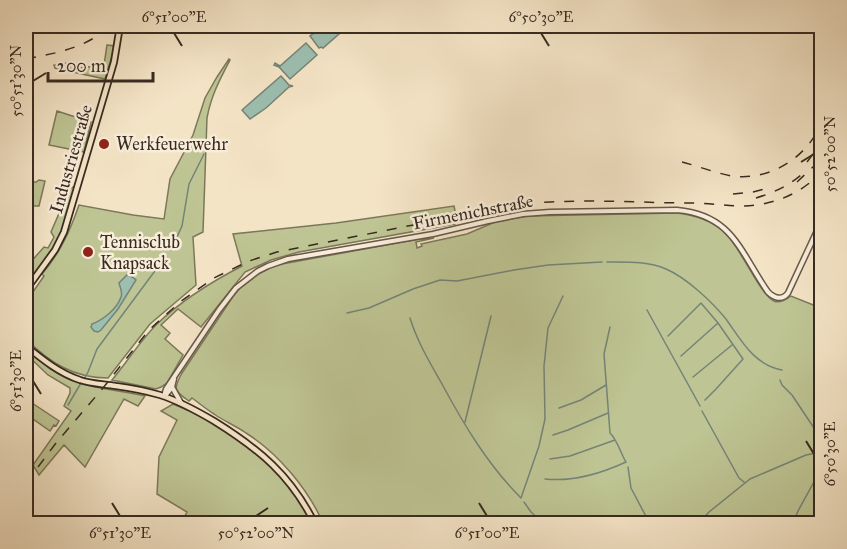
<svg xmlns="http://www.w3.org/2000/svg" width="847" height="549" font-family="'IM FELL Great Primer',serif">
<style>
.green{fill:#bec493;stroke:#7b785a;stroke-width:1.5}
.water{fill:#9cbfb0;stroke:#748477;stroke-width:1.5}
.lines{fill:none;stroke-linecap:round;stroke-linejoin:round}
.stream{stroke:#748477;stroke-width:1.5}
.minor-casing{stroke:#67594a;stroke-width:7}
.major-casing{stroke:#382b21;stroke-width:8}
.minor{stroke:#f8edda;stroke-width:4}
.major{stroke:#f4e4c6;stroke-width:4.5}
.rail{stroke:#382b21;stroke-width:1.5;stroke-dasharray:10 10;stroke-linecap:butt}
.ticks{fill:none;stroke:#382b21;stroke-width:2}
.poi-dot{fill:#8f2418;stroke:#f8edda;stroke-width:2}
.labels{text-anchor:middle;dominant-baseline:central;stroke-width:5;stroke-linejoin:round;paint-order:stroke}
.poi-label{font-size:18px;fill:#382b21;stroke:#f8edda;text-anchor:start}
.street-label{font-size:18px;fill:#382b21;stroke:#f8edda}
.neatline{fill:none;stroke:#382b21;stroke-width:2}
.ticks-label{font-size:15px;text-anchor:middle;fill:#382b21}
</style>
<rect width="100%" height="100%" fill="#f4e4c6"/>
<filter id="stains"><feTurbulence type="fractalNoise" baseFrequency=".00333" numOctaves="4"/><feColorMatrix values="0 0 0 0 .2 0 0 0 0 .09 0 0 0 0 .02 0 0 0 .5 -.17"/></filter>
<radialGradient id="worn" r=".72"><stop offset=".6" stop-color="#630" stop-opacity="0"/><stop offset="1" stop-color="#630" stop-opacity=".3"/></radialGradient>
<path class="green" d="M 107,45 L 115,46 L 105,79 L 55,68 L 54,65 L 68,63 L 71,69 L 104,65 Z
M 229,59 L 230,60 C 220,79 211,96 207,118 L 203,232 L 193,237 L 196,285 L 150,324 L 108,378 C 74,378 50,363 26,339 L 26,302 L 44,276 L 42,274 C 60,253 70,231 79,205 L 133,215 L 164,219 L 170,179 L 193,135 L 205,98 L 217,77 Z
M 57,111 L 91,122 L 84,152 L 49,145 Z
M 39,180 L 45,181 L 39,206 L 26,206 L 26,182 L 36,182 Z
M 73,187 L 75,188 L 63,230 L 55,246 L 26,286 L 26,264 L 28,265 L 44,247 L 48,248 L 54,237 L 51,232 L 70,188 Z
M 454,206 L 457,221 L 455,224 L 299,252 L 271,260 L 245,272 L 201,327 L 178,309 L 161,325 L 170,333 L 165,339 L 183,355 L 167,383 L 161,387 L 156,389 L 112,380 C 127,362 140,341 157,324 C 182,300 211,282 242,266 L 233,234 L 336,223 Z
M 677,213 C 694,215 711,220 724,232 C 741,247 759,294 774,301 C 780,304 787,299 791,296 L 821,308 L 821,523 L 323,523 C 308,489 278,453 246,433 C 236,426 224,421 214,414 C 206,409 199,403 192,398 L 189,401 C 174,391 173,389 182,373 L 234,295 L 242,286 L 256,275 L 269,268 L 282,264 L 419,239 L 434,238 L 416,242 L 417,248 L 422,246 L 421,244 L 467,234 L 495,222 L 527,216 Z
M 26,349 C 36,358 47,368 59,374 C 83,388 118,390 145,396 L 138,406 L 124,399 L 85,467 L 64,445 L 39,475 L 33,465 L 71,411 L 64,406 L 70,393 L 70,388 L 48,375 L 26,354 Z
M 26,399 L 59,421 L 56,426 L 54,425 L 50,431 L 26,414 Z
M 173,404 C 214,420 260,449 288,484 C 297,496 305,510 312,523 L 181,523 L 187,512 L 157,494 L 159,457 L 177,420 L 161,411 Z"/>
<path class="water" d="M 324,26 L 348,26 L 323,48 L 321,47 L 319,48 L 310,36 Z
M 306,43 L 317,55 L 290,79 L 279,67 L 274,65 L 275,63 L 280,66 Z
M 281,76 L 289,85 L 293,86 L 289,87 L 266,108 L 250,119 L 242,110 Z
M 127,275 L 132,277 L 136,280 L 118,309 L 101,330 L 98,332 L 94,331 L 91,327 L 92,324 C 103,320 117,309 121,297 C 123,293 120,287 119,283 Z"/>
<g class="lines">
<path class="stream" d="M 171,250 L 182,226 L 189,184 L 204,154
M 607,262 C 627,262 648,261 666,269 C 687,278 712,302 726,319 C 741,340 754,365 782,370
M 647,310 L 700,406
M 347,313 L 369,308 L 413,289 L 440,280 L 457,281 L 514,270 L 548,265 L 602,262
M 410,318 C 417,341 430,363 442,384 C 464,425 488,465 521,498 L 539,446 L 545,419 L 544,366 L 548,328 L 563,296
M 668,336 L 701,303 L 718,323 L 743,359 L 716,389 L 705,400
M 681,356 L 718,323
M 693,377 L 732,345
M 84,379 L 88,372 L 97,349 L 166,256
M 780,380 L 782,385 L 792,395 L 822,440
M 68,405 L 81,383
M 559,408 L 581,400 L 606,385
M 702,411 L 739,478 L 744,482
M 465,422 L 491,316
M 553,435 L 568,430 L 608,413
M 550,459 L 570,456 L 615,440
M 628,467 L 631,488 L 650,524
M 545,479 C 573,482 600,474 626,462 C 620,452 618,441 610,433 L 604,354 L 610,327
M 524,502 L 531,512 L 544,524
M 699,523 L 709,512 L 750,479 L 806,455 L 822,452
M 793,524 L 798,511 L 815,480 L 820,457"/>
<defs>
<path id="minor" d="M 172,387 L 181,403
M 164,396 L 166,389 L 219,310 L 236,288 L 258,271 L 268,266 L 288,259 L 433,234 L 488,221 L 523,214 L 550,212 L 677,210 C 733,215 740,252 768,292 C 774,298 782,301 788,293 L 822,220
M 165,396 L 172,387 L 174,379"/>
<path id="major" d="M 26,290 L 55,250 L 64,232 L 114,62 L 120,26
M 26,346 C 42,359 59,373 80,380 C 91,384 104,384 116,386 C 131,388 146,391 160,395 C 179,401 197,411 214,421 C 259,449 291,475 315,524"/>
</defs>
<use href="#minor" class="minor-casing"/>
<use href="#major" class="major-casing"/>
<use href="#minor" class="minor"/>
<use href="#major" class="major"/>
<path class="rail" d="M 26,59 C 57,53 86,48 110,26
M 682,162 C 698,166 715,173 732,176 C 770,181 807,158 822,122
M 807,162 L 822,142
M 797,182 L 814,166 L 822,156
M 733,194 L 753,192 L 765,189
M 756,198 C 772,193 787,187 801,175
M 26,483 L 56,443 L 103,388 L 149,330 L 180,302 L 214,278 L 249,261 L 277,252 L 509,206 C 570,197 632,203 693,203 C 716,203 740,209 762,204 C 785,200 806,189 822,171"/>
</g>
<path class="ticks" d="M 174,33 L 182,46M 541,33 L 549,46M 33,81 L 46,73M 801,162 L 814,154M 33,381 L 41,394M 806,441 L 814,454M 112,503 L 120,516M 479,503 L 487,516M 256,516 L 268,508"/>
<g class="poi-dot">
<circle cx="104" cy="144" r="6"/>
<circle cx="88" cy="252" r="6"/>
</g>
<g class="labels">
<g class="poi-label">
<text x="116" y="144">Werkfeuerwehr</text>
<text x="100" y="242">Tennisclub<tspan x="100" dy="21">Knapsack</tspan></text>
</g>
<g class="street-label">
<text transform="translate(71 159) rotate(-74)">Industriestraße</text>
<text transform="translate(473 212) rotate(-11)">Firmenichstraße</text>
</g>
</g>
<rect width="847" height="549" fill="none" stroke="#f4e4c6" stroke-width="66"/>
<path d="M48 72v9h105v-9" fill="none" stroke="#382b21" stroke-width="3"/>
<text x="57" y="72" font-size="18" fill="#382b21" stroke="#f8edda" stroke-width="4.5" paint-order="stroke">200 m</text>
<rect x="33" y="33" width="781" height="483" class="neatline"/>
<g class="ticks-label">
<text x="174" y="22">6°51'00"E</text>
<text x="541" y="22">6°50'30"E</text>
<text transform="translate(16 81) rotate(-90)" y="5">50°51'30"N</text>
<text transform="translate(830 154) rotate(-90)" y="5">50°52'00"N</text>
<text transform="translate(16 381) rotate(-90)" y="5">6°51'30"E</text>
<text transform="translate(830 454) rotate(-90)" y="5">6°50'30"E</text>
<text x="120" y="538">6°51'30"E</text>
<text x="256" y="538">50°52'00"N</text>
<text x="487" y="538">6°51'00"E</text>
</g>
<rect width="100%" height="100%" filter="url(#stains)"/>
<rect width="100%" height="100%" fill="url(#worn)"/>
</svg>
